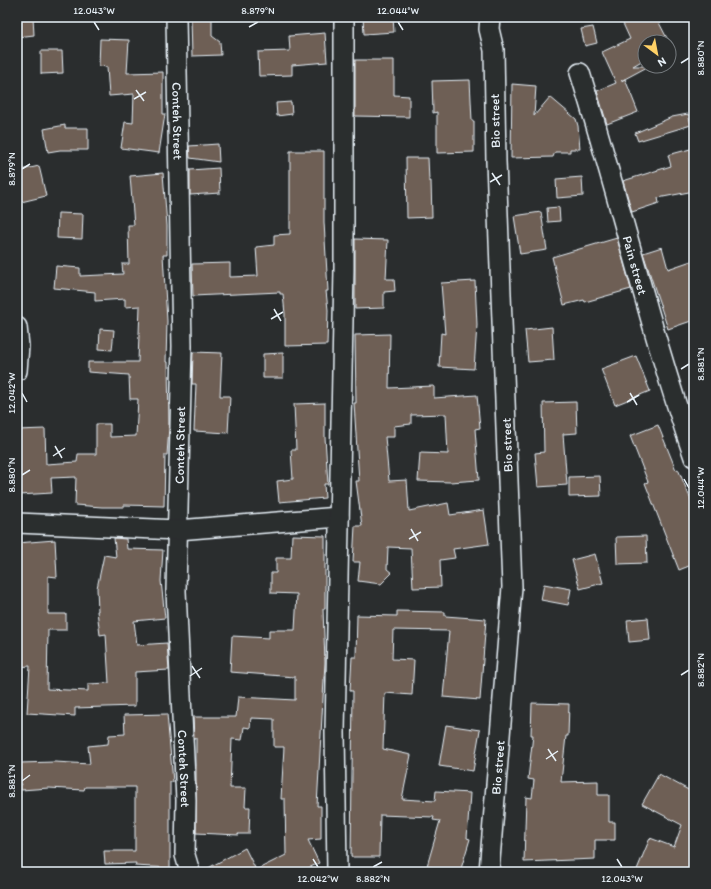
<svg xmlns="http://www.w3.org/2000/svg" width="711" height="889" font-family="Itim,sans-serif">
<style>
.building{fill:#6e5e55;stroke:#e8f1f8}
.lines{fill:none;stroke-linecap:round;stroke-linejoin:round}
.street-casing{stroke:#e8f1f8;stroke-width:22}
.street{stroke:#2a2d2e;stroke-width:19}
.ticks{fill:none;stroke:#e8f1f8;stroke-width:1.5}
.labels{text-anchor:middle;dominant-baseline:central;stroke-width:3.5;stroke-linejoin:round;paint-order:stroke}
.street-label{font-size:13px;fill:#e8f1f8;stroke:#2a2d2e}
.neatline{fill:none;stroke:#e8f1f8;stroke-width:1.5}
.ticks-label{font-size:10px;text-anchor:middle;fill:#e8f1f8}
</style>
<rect width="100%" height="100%" fill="#2a2d2e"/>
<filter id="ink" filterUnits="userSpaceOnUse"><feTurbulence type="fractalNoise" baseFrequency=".025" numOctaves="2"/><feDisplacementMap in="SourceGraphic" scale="8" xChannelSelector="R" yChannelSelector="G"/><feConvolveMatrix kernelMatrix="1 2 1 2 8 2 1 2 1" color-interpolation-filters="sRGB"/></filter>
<g filter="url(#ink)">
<path class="building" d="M 17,17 L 33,17 L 34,35 L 17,37 Z
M 191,17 L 212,17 L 212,36 L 220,42 L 221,55 L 192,56 Z
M 363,17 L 393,17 L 394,32 L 364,34 Z
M 620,17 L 656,17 L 669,42 L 645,42 L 645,59 L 633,66 L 649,66 L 621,81 L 625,79 L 638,112 L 607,124 L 597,91 L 616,83 L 602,52 L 630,39 Z
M 593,27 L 597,43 L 585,46 L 581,29 Z
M 325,33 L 327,62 L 292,65 L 292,75 L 259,76 L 258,52 L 290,51 L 289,36 Z
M 100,39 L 129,40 L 127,73 L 163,72 L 163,114 L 165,114 L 159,153 L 121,148 L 125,122 L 133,123 L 134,94 L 109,96 L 107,67 L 99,66 Z
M 41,51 L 62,51 L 63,73 L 41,74 Z
M 355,60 L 394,60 L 394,95 L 409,96 L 409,117 L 355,116 Z
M 470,80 L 472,121 L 474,121 L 474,152 L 437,153 L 437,112 L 433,113 L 432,81 Z
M 512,84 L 536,86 L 534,116 L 550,97 L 576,119 L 578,126 L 580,149 L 570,149 L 570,152 L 555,152 L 553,157 L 511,158 Z
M 291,102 L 292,114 L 277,116 L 276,103 Z
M 688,114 L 691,125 L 638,141 L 635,133 L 672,117 Z
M 65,125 L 65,128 L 88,128 L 88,150 L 60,150 L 48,152 L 44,129 Z
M 218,144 L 219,162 L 190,158 L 189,146 Z
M 694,148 L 694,191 L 658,198 L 659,203 L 632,212 L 623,181 L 671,166 L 668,155 Z
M 290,151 L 324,151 L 324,222 L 328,291 L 326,291 L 328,310 L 327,345 L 285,346 L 285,314 L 283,294 L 280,294 L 280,292 L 193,296 L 192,264 L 230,263 L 230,277 L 258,276 L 256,247 L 274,245 L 274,235 L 290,234 Z
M 406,158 L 428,158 L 429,181 L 431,181 L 432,217 L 407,218 Z
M 39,166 L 46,196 L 17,203 L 17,171 Z
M 219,168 L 220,193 L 190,195 L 190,170 Z
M 163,173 L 167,226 L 167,255 L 163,255 L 167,321 L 166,362 L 168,362 L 169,427 L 167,455 L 165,455 L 164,506 L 124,505 L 124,507 L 102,507 L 75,505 L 76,477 L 51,478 L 52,493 L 19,495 L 17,430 L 45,429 L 46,464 L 77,462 L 78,454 L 96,454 L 96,424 L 110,424 L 110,437 L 136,436 L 138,399 L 130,399 L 129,375 L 88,372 L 88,362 L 138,362 L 140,306 L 125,307 L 125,299 L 95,301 L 95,292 L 54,288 L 56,266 L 80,268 L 80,276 L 123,274 L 122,264 L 129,264 L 128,225 L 134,225 L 130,176 Z
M 582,177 L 583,196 L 557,198 L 556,179 Z
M 559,207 L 560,221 L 548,222 L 547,208 Z
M 541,212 L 547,250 L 520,254 L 514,216 Z
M 58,213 L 83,214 L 82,239 L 57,238 Z
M 617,238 L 631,289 L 585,302 L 584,300 L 564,305 L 552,257 Z
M 355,239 L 388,240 L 386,279 L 394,279 L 395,291 L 384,292 L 384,308 L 355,309 Z
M 662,247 L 668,269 L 694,260 L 694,320 L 668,329 L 643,253 Z
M 475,281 L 477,325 L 474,369 L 439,367 L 441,333 L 445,334 L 441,283 Z
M 552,327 L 554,360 L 528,362 L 525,330 Z
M 100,329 L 114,330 L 112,350 L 99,349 Z
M 390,334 L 389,388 L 434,386 L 434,398 L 477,395 L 480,428 L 475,429 L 479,480 L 450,482 L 418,481 L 420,453 L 448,454 L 446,414 L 411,415 L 411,424 L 394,426 L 394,437 L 385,437 L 389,481 L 407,480 L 409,511 L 448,503 L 450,515 L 484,510 L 489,544 L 453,549 L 455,558 L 440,560 L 441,587 L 413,588 L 411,548 L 388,547 L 387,569 L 392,573 L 381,584 L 358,581 L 360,562 L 353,562 L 355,526 L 362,526 L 356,481 L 359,481 L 354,403 L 356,403 L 355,335 Z
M 193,352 L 222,353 L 220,396 L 230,396 L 228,433 L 194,431 L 196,384 L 192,384 Z
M 283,353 L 283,378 L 263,378 L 263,354 Z
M 636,356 L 650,391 L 615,405 L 601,369 Z
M 576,402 L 577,433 L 563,434 L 567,485 L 538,487 L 535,453 L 544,452 L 543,403 Z
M 325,403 L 325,437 L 328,484 L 324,484 L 325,498 L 279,502 L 277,481 L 293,479 L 291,450 L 296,450 L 294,404 Z
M 658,425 L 676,470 L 678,469 L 694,507 L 694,564 L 679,570 L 645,483 L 648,482 L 630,436 Z
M 600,476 L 601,496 L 569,497 L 569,477 Z
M 292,535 L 325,536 L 325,609 L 323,609 L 325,662 L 317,806 L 321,806 L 321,839 L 308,840 L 319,863 L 300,872 L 201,872 L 245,848 L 256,870 L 286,855 L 285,799 L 281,799 L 284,747 L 274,747 L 274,719 L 251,718 L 250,728 L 244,727 L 242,740 L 232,739 L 230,788 L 246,788 L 245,807 L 250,807 L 249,834 L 238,834 L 239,835 L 196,833 L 196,738 L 194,738 L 193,717 L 236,717 L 238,697 L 295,700 L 295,677 L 230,672 L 232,636 L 269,638 L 269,630 L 295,630 L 297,594 L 271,593 L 271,573 L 276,573 L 276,558 L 291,558 Z
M 646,536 L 647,563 L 617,564 L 616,537 Z
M 114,538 L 126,539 L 127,549 L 163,550 L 161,581 L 165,618 L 134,621 L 137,645 L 167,643 L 169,670 L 135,672 L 135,706 L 75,708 L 75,716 L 27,713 L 30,666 L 17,667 L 17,543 L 55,540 L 57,577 L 48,576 L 48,614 L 66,614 L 66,630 L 48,630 L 47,689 L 88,691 L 88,684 L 109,683 L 106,634 L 100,635 L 97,611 L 98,611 L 97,588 L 104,555 L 116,557 Z
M 595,554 L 603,583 L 580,589 L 572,560 Z
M 544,584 L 571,589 L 568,605 L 541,600 Z
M 397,611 L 445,612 L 445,616 L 486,619 L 480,700 L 443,697 L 449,631 L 393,630 L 392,659 L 414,660 L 412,695 L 385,693 L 383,749 L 411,755 L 402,799 L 435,801 L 436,791 L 470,793 L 467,838 L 470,839 L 460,872 L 449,872 L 427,866 L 440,821 L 433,820 L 434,817 L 380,815 L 379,857 L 351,857 L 353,691 L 350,691 L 352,657 L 356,657 L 357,615 L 397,616 Z
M 648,618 L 650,640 L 629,642 L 627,620 Z
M 532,703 L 569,704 L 568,736 L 566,736 L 561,782 L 598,781 L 598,795 L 609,795 L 609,822 L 615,822 L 615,840 L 595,840 L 595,859 L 524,862 L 526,797 L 532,798 L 534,780 L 528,779 L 533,735 L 531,735 Z
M 167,714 L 173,782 L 170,782 L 170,868 L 135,866 L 136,863 L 105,864 L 104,851 L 135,851 L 135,787 L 85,787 L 84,790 L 49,788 L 21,790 L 20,763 L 55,762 L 90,764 L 88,746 L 108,744 L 109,735 L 125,734 L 124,715 Z
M 446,725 L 480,730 L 473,771 L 439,766 Z
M 659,774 L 694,793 L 694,872 L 636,872 L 650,838 L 674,847 L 682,825 L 642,804 Z"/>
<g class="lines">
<defs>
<g id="street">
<path id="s1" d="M 176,17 L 182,346 L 176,591 L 186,800 L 185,855 L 190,872"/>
<path id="s2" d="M 580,73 C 620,200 650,331 694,457"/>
<path d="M 17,327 L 19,346 L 17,371"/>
<path d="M 17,523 L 178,530 L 339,517"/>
<path d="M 337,872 L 335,732 L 344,269 L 344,17"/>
<path id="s3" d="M 489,872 L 512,587 L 496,161 L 494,50 L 489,29 L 490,17"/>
</g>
</defs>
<use href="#street" class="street-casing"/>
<use href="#street" class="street"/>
</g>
</g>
<path class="ticks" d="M 94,22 L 99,30M 398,22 L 403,30M 249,27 L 258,22M 681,63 L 689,58M 136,90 L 144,101M 134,99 L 146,92M 22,169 L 30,164M 492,173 L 500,185M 490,182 L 502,175M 274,309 L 281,321M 271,319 L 283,312M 681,369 L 689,364M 22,393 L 27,402M 630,393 L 637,405M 627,402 L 639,395M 55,446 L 62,458M 53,456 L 65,448M 22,475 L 30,470M 684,479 L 689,488M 411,529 L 418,541M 409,539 L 421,532M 192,666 L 200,678M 681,675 L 689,670M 190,676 L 202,668M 548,749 L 556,761M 546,759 L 558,751M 22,781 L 30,775M 313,859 L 318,867M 617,859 L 622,867M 373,867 L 382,862"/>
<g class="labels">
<g class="street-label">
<text stroke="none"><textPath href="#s1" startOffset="104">Conteh Street</textPath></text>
<text transform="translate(495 121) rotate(-91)">Bio street</text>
<text stroke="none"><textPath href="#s2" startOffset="200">Pain street</textPath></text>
<text transform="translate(180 445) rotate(-89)">Conteh Street</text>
<text transform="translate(507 445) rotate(-92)">Bio street</text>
<text stroke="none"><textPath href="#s3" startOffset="105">Bio street</textPath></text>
<text stroke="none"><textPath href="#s1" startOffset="752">Conteh Street</textPath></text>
</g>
</g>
<rect width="711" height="889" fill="none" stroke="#2a2d2e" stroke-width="44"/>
<g transform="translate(657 54) rotate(148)"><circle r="19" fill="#2a2d2e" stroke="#767b7f"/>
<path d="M0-3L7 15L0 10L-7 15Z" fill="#ffd166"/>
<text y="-6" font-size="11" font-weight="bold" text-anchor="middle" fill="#e8f1f8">N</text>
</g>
<rect x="22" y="22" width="667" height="845" class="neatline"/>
<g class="ticks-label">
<text x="94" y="14">12.043°W</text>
<text x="258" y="14">8.879°N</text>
<text x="398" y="14">12.044°W</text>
<text transform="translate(700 58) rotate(-90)" y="4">8.880°N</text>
<text transform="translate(11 169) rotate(-90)" y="4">8.879°N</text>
<text transform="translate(700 364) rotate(-90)" y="4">8.881°N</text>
<text transform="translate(11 393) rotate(-90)" y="4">12.042°W</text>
<text transform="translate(11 475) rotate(-90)" y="4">8.880°N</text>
<text transform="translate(700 488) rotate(-90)" y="4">12.044°W</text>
<text transform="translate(700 670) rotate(-90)" y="4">8.882°N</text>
<text transform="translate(11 781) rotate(-90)" y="4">8.881°N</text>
<text x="318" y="882">12.042°W</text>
<text x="373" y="882">8.882°N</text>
<text x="622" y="882">12.043°W</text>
</g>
</svg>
